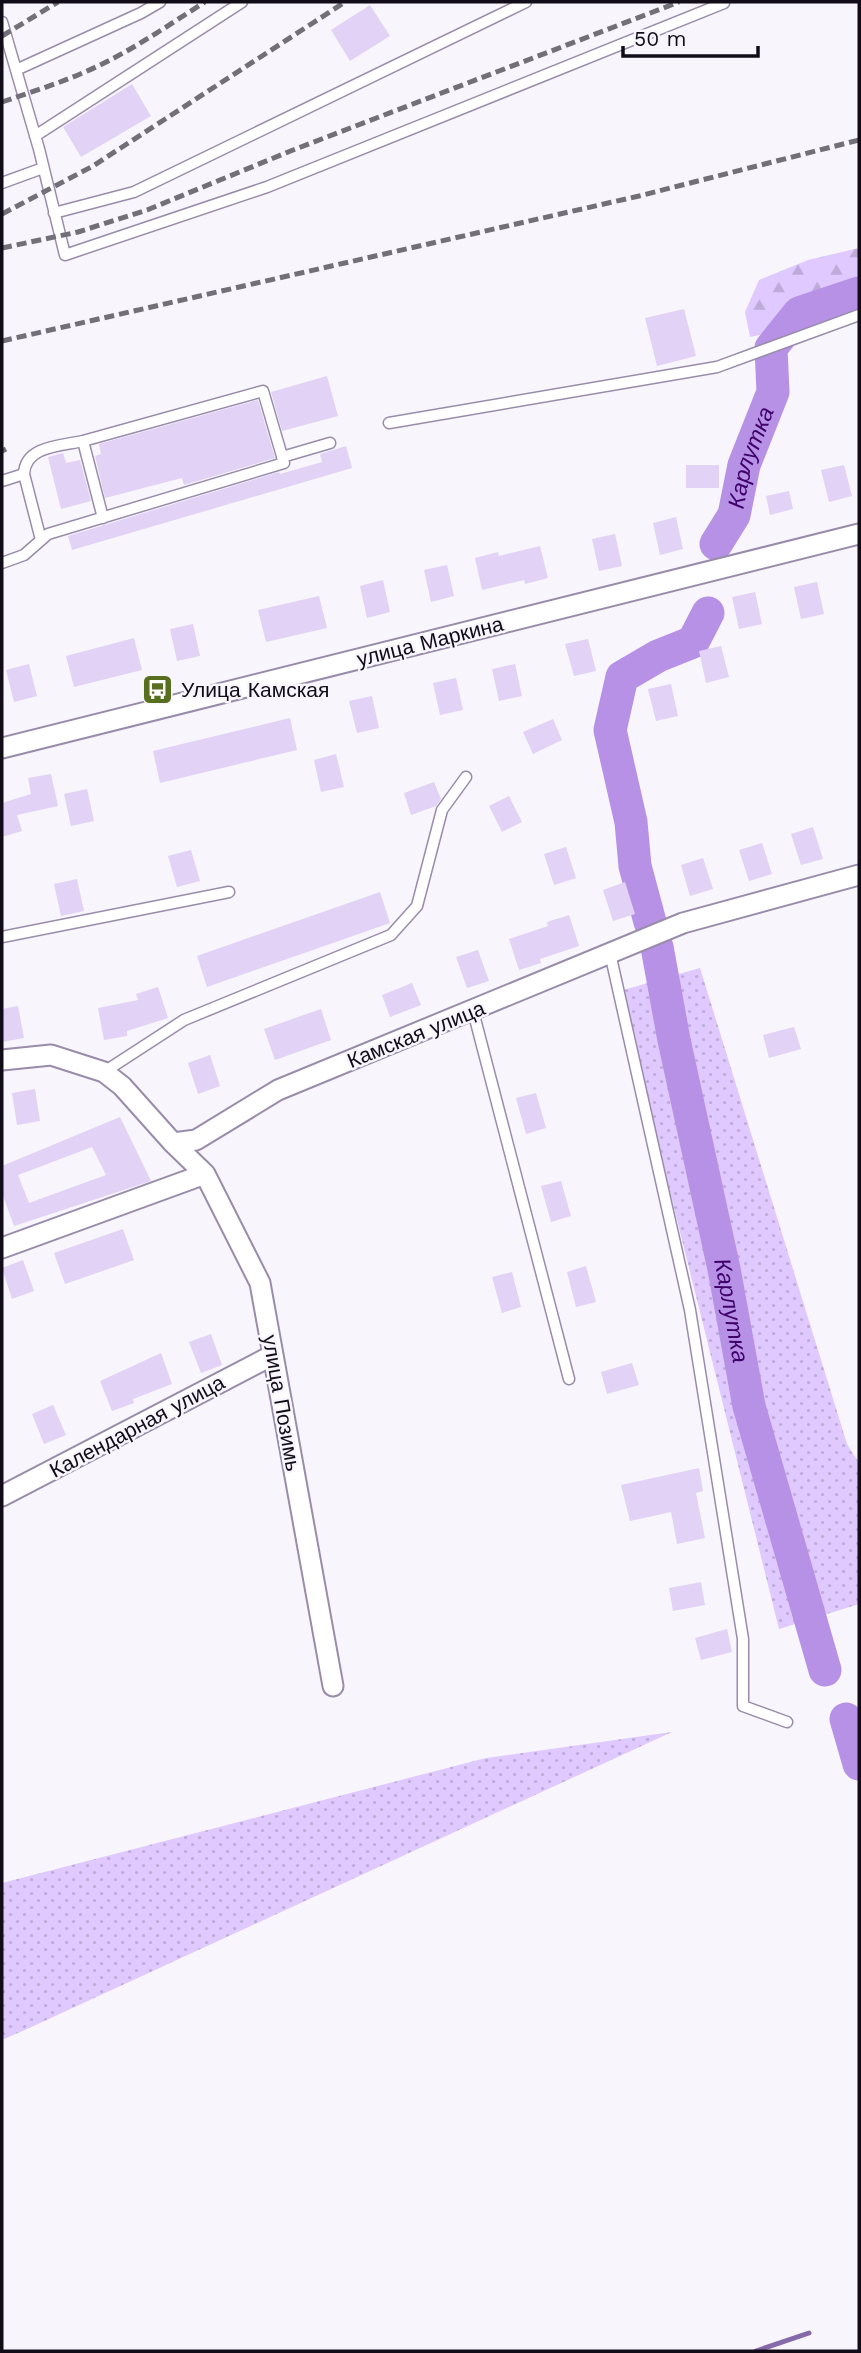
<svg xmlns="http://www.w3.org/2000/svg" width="861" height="2353" font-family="'Work Sans',sans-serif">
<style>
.grass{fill:url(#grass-dots)}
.forest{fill:url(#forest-firs)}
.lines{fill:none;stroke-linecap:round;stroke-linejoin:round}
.stream{stroke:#8569a8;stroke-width:5}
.river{stroke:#b791e6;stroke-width:33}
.building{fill:#e1d2f6;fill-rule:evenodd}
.lane-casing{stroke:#998cab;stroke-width:13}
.street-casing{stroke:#998cab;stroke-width:23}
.lane{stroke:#fff;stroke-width:10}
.street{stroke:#fff;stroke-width:19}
.rail{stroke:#736f79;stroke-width:5;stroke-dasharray:10 5;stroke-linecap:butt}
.labels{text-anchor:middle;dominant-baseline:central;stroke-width:5;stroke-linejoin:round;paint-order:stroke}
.street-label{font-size:21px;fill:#110c17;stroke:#f8f5fc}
.poi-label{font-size:21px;fill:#110c17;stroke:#f8f5fc;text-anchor:start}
.water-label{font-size:23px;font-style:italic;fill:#3f006a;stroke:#f8f5fc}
</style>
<defs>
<pattern id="grass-dots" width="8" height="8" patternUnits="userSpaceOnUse" patternTransform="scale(1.75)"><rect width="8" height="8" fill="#dfc9fe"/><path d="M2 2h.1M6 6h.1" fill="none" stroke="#beabd9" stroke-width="1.8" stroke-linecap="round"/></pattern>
<pattern id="forest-firs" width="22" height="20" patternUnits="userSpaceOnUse" patternTransform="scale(1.75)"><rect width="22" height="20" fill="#dfc9fe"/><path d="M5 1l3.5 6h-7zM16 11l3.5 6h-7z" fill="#beabd9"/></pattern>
</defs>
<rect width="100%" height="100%" fill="#f8f5fc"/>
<path class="grass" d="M 700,968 L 847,1444 L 859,1463 L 859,1604 L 779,1629 L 620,991 Z
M 672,1732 L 27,2029 L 2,2040 L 2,1883 L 486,1758 Z"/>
<path class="forest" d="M 859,248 L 859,308 L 823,321 L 750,337 L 745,312 L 759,280 L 808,260 Z"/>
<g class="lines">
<path class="stream" d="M 756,2351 L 809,2333"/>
<g class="river">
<path id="s1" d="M 716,544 L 734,515 L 744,465 L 773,392 L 771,348 L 799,313 L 859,293"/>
<path d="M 650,922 L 635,866 L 631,822 L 610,730 L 622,677 L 658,656 L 693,642 L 708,613"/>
<path id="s2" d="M 657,947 L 674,1040 L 724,1269 L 749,1406 L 825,1670"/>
<path d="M 846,1719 L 859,1764"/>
</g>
</g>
<path class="building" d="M 370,5 L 390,36 L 350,61 L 331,30 Z
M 132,84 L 151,116 L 81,157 L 63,127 Z
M 684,309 L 696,356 L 657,366 L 645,318 Z
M 327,376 L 338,416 L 282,431 L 271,392 Z
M 258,400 L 275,458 L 184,485 L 182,478 L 105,498 L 95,456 L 101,454 L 99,444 Z
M 346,446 L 352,468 L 72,550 L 68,536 L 279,472 L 280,474 L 322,462 L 320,454 Z
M 63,453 L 66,463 L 80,460 L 91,501 L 61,509 L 48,457 Z
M 686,465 L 719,465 L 719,488 L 686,488 Z
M 844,465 L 852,496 L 829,502 L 821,470 Z
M 789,491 L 793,509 L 770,515 L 766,496 Z
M 676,517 L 683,549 L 660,555 L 653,523 Z
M 615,534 L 622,566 L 599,571 L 592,539 Z
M 540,546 L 548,578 L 525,584 L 524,580 L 482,590 L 475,558 L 498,552 L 499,556 Z
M 447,565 L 454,596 L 431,602 L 424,570 Z
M 383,580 L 390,612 L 367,618 L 360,586 Z
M 817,582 L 824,614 L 801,619 L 794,587 Z
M 755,592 L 762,624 L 739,629 L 732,597 Z
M 319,596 L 327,628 L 266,642 L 258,610 Z
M 193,624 L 200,656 L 177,661 L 170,629 Z
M 134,638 L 142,670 L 74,687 L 66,656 Z
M 588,639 L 596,671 L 574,676 L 565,644 Z
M 721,646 L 729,677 L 706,683 L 699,651 Z
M 29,664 L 37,696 L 14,702 L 6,670 Z
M 515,664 L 522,696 L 499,701 L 492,669 Z
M 456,678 L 463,710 L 440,715 L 433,683 Z
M 671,684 L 678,716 L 656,721 L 648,689 Z
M 372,696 L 379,728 L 357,733 L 349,701 Z
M 290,718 L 297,750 L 160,783 L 153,751 Z
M 553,719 L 562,740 L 533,754 L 523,732 Z
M 336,754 L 344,787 L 321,792 L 314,760 Z
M 51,774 L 58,806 L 17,815 L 22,831 L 2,837 L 2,803 L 31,794 L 28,778 Z
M 434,782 L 441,799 L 436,806 L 411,815 L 404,793 Z
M 87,789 L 94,821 L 71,826 L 64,794 Z
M 509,796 L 522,822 L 502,832 L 489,806 Z
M 813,827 L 823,859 L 801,865 L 791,834 Z
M 762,843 L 772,874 L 749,881 L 739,850 Z
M 566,847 L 576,878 L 554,885 L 544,854 Z
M 191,850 L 200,881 L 177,887 L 168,856 Z
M 703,858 L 713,889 L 690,896 L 681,865 Z
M 77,879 L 84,911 L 61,916 L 54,884 Z
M 625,882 L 635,914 L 613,921 L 603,890 Z
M 380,892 L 390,923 L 207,987 L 197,956 Z
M 569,915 L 579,946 L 540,959 L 541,963 L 519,970 L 509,939 L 548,926 L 547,922 Z
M 478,950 L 489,981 L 467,988 L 456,957 Z
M 412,983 L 421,1005 L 390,1017 L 382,995 Z
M 158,987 L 168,1018 L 127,1031 L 127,1036 L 104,1040 L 98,1008 L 138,1000 L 136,994 Z
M 18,1006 L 24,1038 L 2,1042 L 2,1009 Z
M 321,1009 L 331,1040 L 275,1060 L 264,1029 Z
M 794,1027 L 801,1049 L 769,1058 L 763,1035 Z
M 210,1055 L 220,1086 L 198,1094 L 188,1063 Z
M 35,1089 L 40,1121 L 17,1125 L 12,1093 Z
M 536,1093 L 546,1128 L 526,1134 L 516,1098 Z
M 120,1117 L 151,1181 L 14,1226 L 2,1193 L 2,1166 ZM 92,1147 L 106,1175 L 29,1203 L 18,1175 Z
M 561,1181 L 571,1216 L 551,1222 L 541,1186 Z
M 123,1229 L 134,1260 L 65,1284 L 54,1253 Z
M 23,1260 L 34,1291 L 12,1299 L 2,1268 Z
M 586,1266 L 596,1302 L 576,1307 L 567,1272 Z
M 512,1272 L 521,1307 L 502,1313 L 492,1277 Z
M 211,1334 L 222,1365 L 201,1373 L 189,1342 Z
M 161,1353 L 172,1384 L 133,1399 L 134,1403 L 112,1411 L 100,1381 Z
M 632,1363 L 639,1385 L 607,1394 L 601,1372 Z
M 53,1405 L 66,1435 L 44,1444 L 32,1414 Z
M 699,1468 L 703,1491 L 696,1493 L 705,1538 L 677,1544 L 671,1512 L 630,1521 L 621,1485 Z
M 701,1582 L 705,1605 L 673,1611 L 669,1588 Z
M 727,1629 L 732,1652 L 701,1660 L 695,1638 Z"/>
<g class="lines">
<defs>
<path id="lane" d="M 2,22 L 39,149 L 65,255 L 267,187 L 724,3
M 16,70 L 141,13 L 160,2
M 35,136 L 242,2
M 2,183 L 43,168
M 54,213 L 134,192 L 526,2
M 389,423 L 717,367 L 859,315
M 282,457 L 330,443
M 2,481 L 24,474
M 41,540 L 24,474 C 25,446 60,446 83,441 L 103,518
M 2,563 L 24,555 L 48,534 L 284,463 L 263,391 L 83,441
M 2,937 L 229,892
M 610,953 L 690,1310 L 743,1639 L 743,1706 L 787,1722
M 473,1011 L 569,1379
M 104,1072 L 184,1020 L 391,935 L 417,906 L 442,810 L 466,777"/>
<path id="street" d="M 2,748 L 859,534
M 2,1060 L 51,1055 L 104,1072 L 122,1086 L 173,1143 L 196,1140 L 278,1090 L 683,923 L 859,875
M 173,1143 L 205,1174 L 260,1283 L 333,1686
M 2,1248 L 205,1174
M 2,1496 L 273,1355"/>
</defs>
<use href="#lane" class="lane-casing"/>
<use href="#street" class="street-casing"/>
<use href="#lane" class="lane"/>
<use href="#street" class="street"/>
<path class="rail" d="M 2,36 L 58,2
M 2,102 C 34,91 67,81 98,66 C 136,48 170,24 205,2
M 2,214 L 93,166 L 345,2
M 2,248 L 78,232 L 147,210 L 293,150 L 679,2
M 2,341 L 639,196 L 859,140
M 2,451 L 6,449"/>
</g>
<defs>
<symbol id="bus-square" viewBox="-11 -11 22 22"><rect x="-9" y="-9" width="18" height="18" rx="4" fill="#596f20" stroke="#f8f5fc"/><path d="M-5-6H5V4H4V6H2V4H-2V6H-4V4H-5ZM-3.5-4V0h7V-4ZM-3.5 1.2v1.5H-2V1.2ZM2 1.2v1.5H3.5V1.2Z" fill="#fff"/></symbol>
</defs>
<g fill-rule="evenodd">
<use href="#bus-square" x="140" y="672" width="35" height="35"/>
</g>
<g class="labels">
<g class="street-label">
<text transform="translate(430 641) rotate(-14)">улица Маркина</text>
<text transform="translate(416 1034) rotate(-22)">Камская улица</text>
<text transform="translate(282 1403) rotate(80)">улица Позимь</text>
<text transform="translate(137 1426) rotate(-28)">Календарная улица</text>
</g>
<g class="poi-label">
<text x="181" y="689">Улица Камская</text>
</g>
<g class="water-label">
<text stroke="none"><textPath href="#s1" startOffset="94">Карлутка</textPath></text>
<text stroke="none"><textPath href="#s2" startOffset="371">Карлутка</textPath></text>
</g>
</g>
<rect width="861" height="2353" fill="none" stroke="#110c17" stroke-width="7"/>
<path d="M623 46v10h135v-10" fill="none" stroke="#110c17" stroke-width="3.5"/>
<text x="634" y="46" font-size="21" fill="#110c17" stroke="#f8f5fc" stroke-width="5" paint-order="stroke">50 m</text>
</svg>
